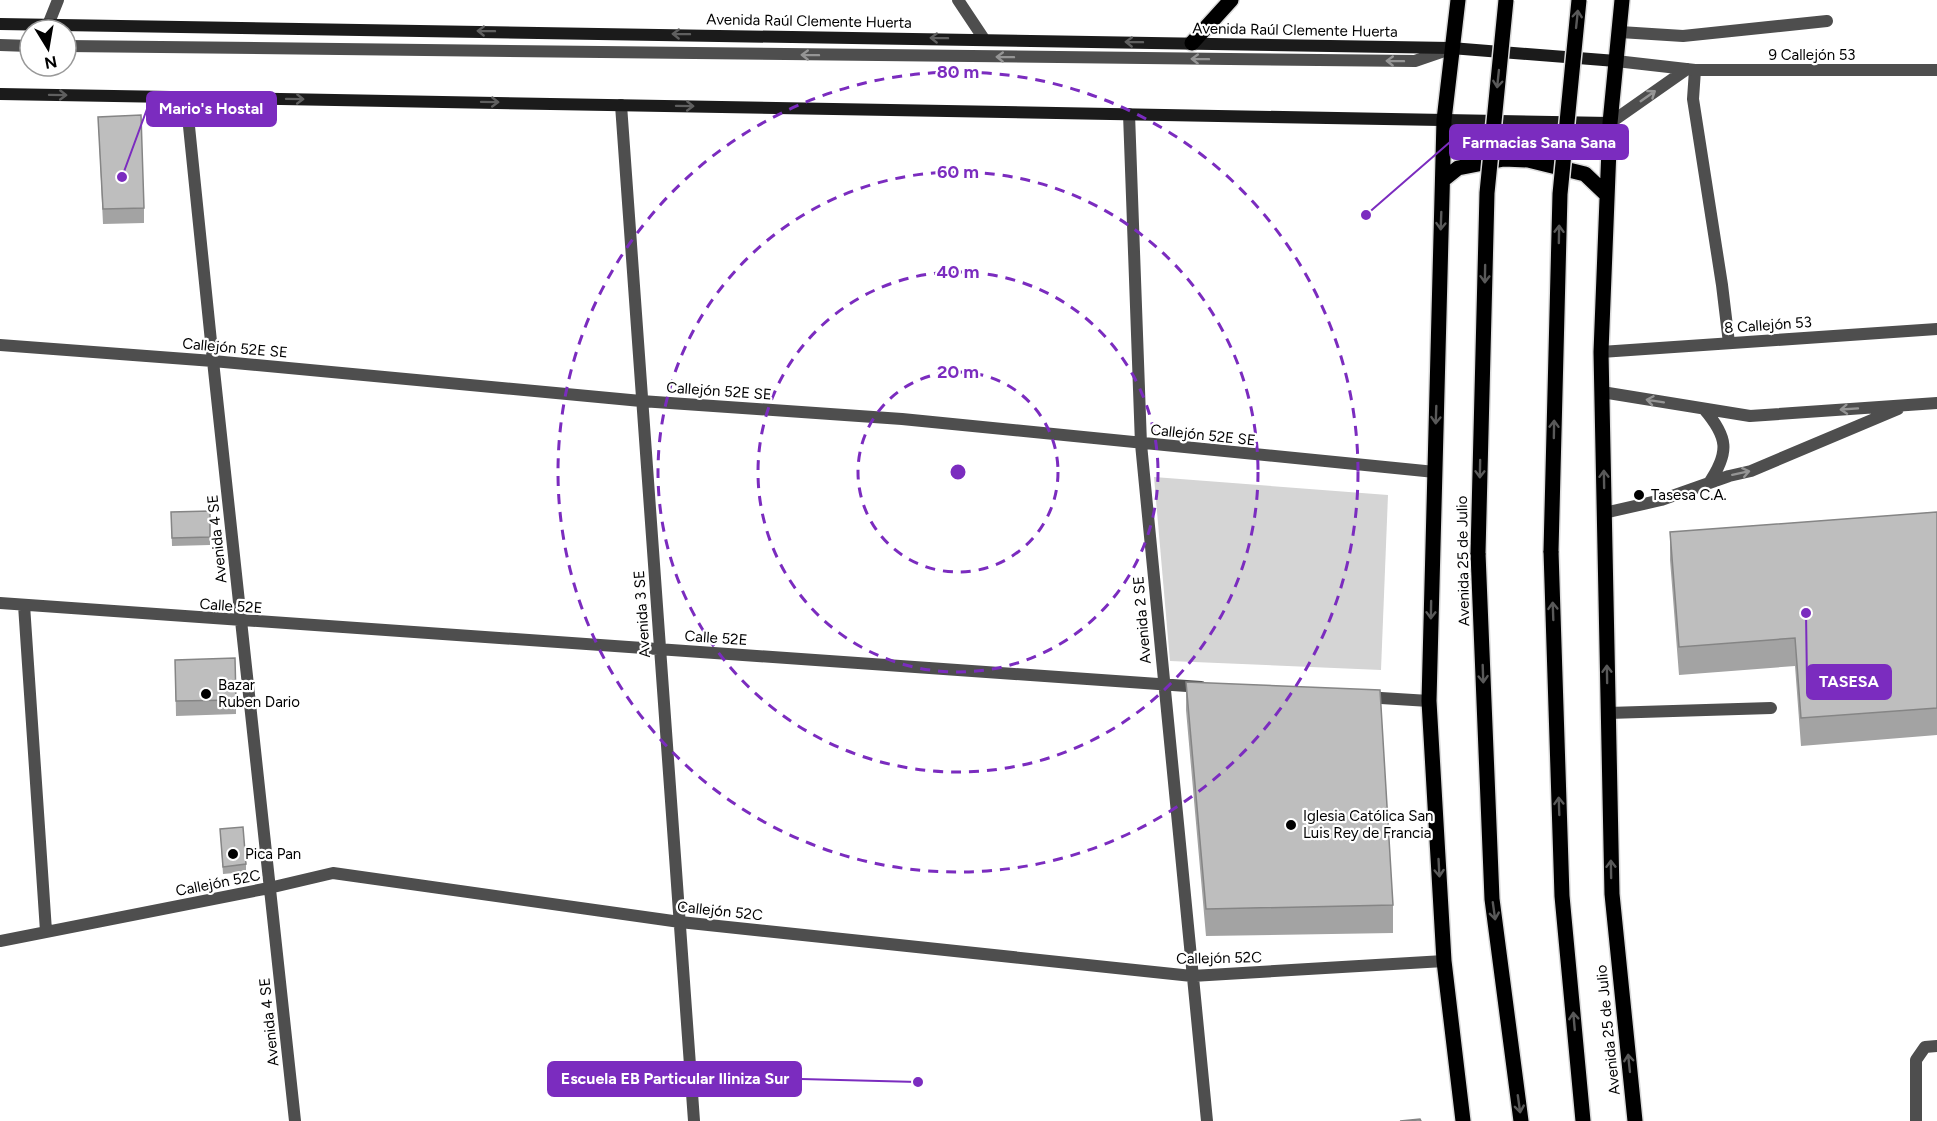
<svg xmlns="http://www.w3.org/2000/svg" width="1937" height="1121" font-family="Figtree,sans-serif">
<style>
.green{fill:#d5d5d5}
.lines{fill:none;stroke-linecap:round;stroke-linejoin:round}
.primary-casing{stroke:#dbdbdb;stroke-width:18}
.service{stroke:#4e4e4e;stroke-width:12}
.minor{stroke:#4e4e4e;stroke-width:12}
.secondary{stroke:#1b1b1b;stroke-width:12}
.primary{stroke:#000;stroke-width:15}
.primary-bridge-casing{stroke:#dbdbdb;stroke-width:18;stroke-linecap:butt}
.primary-bridge{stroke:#000;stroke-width:15}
.wall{fill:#a3a3a3}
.building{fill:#bebebe;stroke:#858585;stroke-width:1.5}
.oneway{stroke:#595959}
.oneway2{stroke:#5f5f5f}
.oneway3{stroke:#959595}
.ring{fill:none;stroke:#7b2cbf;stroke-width:3;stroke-dasharray:10 8}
.poi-dot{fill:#000;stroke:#fff;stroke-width:2}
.labels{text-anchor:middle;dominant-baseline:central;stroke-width:4.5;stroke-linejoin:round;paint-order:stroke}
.street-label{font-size:15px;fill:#000;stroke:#fff}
.poi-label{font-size:15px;fill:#000;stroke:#fff;text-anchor:start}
.centre{fill:#7b2cbf;stroke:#fff;stroke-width:3}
.ring-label{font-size:18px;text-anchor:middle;font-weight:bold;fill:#7b2cbf;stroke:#fff;stroke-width:4.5;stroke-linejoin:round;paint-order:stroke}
.leader{fill:none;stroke:#7b2cbf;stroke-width:2}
.callout-dot{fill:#7b2cbf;stroke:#fff;stroke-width:2}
.callout{fill:#7b2cbf;stroke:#7b2cbf;stroke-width:2}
.callout-label{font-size:16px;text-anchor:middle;font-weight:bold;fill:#fff}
</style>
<rect width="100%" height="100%" fill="#fff"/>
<path class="green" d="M 1154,477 L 1388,495 L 1381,670 L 1170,661 Z"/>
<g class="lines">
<defs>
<path id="primary" d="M 1458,0 L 1444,120 L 1429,701 L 1444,961 L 1463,1121
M 1622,0 L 1610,123 L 1601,352 L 1612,894 L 1635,1121
M 1192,43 L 1231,0
M 1443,180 L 1458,168 L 1504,159 L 1528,160 L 1585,174 L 1607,195
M 1551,551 L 1562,896 L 1583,1121
M 1478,553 L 1492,899 L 1521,1121"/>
</defs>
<use href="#primary" class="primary-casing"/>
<path class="service" d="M 958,0 L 984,39
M 1620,32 L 1683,36 L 1827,21
M 0,45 L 30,46
M 66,46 L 1415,61 L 1450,49
M 1695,70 L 1693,99 L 1722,285 L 1729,343
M 1602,392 L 1750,416 L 1937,403
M 1704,409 C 1728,437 1730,452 1709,483
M 1604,513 L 1661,500 L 1729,476 L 1751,471 L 1898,409
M 1608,713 L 1771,708
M 1916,1121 L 1916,1060 L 1925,1047 L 1937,1046"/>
<path class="minor" d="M 48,25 L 58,0
M 1616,61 L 1695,70 L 1937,70
M 186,97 L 213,361 L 295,1121
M 621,105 L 694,1121
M 1129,114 L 1141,444 L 1207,1121
M 1610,123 L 1687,69
M 0,345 L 213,361 L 641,401 L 902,419 L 1435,472
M 1601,352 L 1937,329
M 0,603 L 1201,687
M 24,605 L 46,931
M 1365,697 L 1429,701
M 0,941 L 269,888 L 333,873 L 680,922 L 1192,976 L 1444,961"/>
<path class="secondary" d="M 0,24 L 1451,48 L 1616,61
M 0,94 L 1610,123"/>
<use href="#primary" class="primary"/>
<defs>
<path id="primary-bridge" d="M 1551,551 L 1560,194 L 1579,0
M 1478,553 L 1487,193 L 1506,0"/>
</defs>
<use href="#primary-bridge" class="primary-bridge-casing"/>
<use href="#primary-bridge" class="primary-bridge"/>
</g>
<path class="wall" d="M 98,117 L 144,208 L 144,223 L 103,224 Z
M 210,511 L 210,545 L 172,546 L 171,512 Z
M 1937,512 L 1937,735 L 1801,746 L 1795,666 L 1679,675 L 1670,560 L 1670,532 Z
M 175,660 L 236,700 L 236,714 L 176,716 Z
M 1186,682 L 1393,905 L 1393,933 L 1206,936 L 1186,710 Z
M 220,829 L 246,864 L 246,872 L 223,874 Z"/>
<path class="building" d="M 141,115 L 144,208 L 103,209 L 98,117 Z
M 210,511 L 210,537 L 172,538 L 171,512 Z
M 1937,512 L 1937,708 L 1801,718 L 1795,638 L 1679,647 L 1670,532 Z
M 235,658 L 236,700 L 176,701 L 175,660 Z
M 1186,682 L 1380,690 L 1393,905 L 1206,909 Z
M 243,827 L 246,864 L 223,867 L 220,829 Z
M 1420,1119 L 1421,1121 L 1400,1121 Z"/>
<defs><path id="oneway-shaft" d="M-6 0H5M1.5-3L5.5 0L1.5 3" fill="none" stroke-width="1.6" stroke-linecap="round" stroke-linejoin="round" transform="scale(1.5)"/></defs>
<g class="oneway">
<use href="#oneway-shaft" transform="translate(1577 19) rotate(-84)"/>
<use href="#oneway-shaft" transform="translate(1498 79) rotate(96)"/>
<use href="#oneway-shaft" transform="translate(1441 221) rotate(92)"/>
<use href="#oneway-shaft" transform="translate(1559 234) rotate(-89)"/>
<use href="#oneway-shaft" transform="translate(1485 274) rotate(91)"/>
<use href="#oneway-shaft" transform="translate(1436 415) rotate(92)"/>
<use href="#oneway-shaft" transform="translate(1554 429) rotate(-89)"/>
<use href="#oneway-shaft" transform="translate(1480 469) rotate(91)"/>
<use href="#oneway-shaft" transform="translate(1604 479) rotate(-91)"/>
<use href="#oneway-shaft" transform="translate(1431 610) rotate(91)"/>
<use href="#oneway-shaft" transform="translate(1553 611) rotate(-92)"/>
<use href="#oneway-shaft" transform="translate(1483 674) rotate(88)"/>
<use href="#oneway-shaft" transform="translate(1607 674) rotate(-91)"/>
<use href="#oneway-shaft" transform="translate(1559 806) rotate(-92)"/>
<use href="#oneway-shaft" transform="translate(1439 868) rotate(87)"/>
<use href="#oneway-shaft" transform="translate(1611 869) rotate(-91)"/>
<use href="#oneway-shaft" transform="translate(1494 911) rotate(82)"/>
<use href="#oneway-shaft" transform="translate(1574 1021) rotate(-95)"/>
<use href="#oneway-shaft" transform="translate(1629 1063) rotate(-96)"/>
<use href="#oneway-shaft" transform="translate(1519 1104) rotate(82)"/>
</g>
<g class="oneway2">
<use href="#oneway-shaft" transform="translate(486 31) rotate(-179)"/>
<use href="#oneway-shaft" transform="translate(681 34) rotate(-179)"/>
<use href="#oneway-shaft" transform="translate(939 38) rotate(-179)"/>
<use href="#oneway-shaft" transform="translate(1134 42) rotate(-179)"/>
<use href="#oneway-shaft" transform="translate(58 95) rotate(1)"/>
<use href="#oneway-shaft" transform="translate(295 99) rotate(1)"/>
<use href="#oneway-shaft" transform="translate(490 102) rotate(1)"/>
<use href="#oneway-shaft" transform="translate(685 106) rotate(1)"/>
</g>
<g class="oneway3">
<use href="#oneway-shaft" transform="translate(810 55) rotate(-179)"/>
<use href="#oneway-shaft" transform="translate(1005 57) rotate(-179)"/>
<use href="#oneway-shaft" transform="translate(1200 59) rotate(-179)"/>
<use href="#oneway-shaft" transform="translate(1395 61) rotate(-179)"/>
<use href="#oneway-shaft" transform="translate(1648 96) rotate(-35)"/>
<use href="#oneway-shaft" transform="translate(1655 401) rotate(-171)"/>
<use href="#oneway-shaft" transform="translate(1849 409) rotate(176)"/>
<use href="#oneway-shaft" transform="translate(1741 473) rotate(-12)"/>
</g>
<g class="ring">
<circle cx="958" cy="472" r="100"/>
<circle cx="958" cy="472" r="200"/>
<circle cx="958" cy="472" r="300"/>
<circle cx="958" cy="472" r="400"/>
</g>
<g class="poi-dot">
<circle cx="1639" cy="495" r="6"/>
<circle cx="206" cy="694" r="6"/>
<circle cx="1291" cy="825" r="6"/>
<circle cx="233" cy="854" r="6"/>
</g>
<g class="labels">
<g class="street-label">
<text transform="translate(809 21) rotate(1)">Avenida Raúl Clemente Huerta</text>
<text transform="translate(1295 30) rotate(1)">Avenida Raúl Clemente Huerta</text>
<text x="1812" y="55">9 Callejón 53</text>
<text transform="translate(1768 325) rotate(-4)">8 Callejón 53</text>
<text transform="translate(235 348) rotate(5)">Callejón 52E SE</text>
<text transform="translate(719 391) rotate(4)">Callejón 52E SE</text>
<text transform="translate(1203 435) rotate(6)">Callejón 52E SE</text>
<text transform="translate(217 539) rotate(-96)">Avenida 4 SE</text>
<text transform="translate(1463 561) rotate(-91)">Avenida 25 de Julio</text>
<text transform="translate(231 606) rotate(4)">Calle 52E</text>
<text transform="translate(642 614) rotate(-94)">Avenida 3 SE</text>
<text transform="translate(1142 620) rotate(-95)">Avenida 2 SE</text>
<text transform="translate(716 638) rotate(4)">Calle 52E</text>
<text transform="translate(218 883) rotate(-11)">Callejón 52C</text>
<text transform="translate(720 911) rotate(6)">Callejón 52C</text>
<text transform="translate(1219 958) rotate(-1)">Callejón 52C</text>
<text transform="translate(269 1022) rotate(-96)">Avenida 4 SE</text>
<text transform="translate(1608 1030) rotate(-96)">Avenida 25 de Julio</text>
</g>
<g class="poi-label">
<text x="1651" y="495">Tasesa C.A.</text>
<text x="218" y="685">Bazar<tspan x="218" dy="17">Ruben Dario</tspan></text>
<text x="1303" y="816">Iglesia Católica San<tspan x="1303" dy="17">Luis Rey de Francia</tspan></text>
<text x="245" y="854">Pica Pan</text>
</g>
</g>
<circle cx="958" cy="472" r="9" class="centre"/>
<g class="ring-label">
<text x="958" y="78">80 m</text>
<text x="958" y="178">60 m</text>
<text x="958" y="278">40 m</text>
<text x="958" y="378">20 m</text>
</g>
<path class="leader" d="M122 177L147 109M1366 215L1450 142M1806 613L1807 682M918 1082L801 1079"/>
<g class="callout-dot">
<circle cx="122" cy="177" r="6"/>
<circle cx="1366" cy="215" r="6"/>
<circle cx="1806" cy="613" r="6"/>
<circle cx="918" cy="1082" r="6"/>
</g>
<g class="callout">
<rect x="147" y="92" width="129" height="34" rx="6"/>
<rect x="1450" y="125" width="178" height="34" rx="6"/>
<rect x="1807" y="665" width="84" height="34" rx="6"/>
<rect x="548" y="1062" width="253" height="34" rx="6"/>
</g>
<g class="callout-label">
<text x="211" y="114">Mario's Hostal</text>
<text x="1539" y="148">Farmacias Sana Sana</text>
<text x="1849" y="687">TASESA</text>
<text x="675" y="1084">Escuela EB Particular Iliniza Sur</text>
</g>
<g transform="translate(48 48) rotate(169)"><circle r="28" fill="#ffffff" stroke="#999999" stroke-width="1.5"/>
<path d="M0-4.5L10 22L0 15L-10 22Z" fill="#000000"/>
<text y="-9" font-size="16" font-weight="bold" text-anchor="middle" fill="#000000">N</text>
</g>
</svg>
